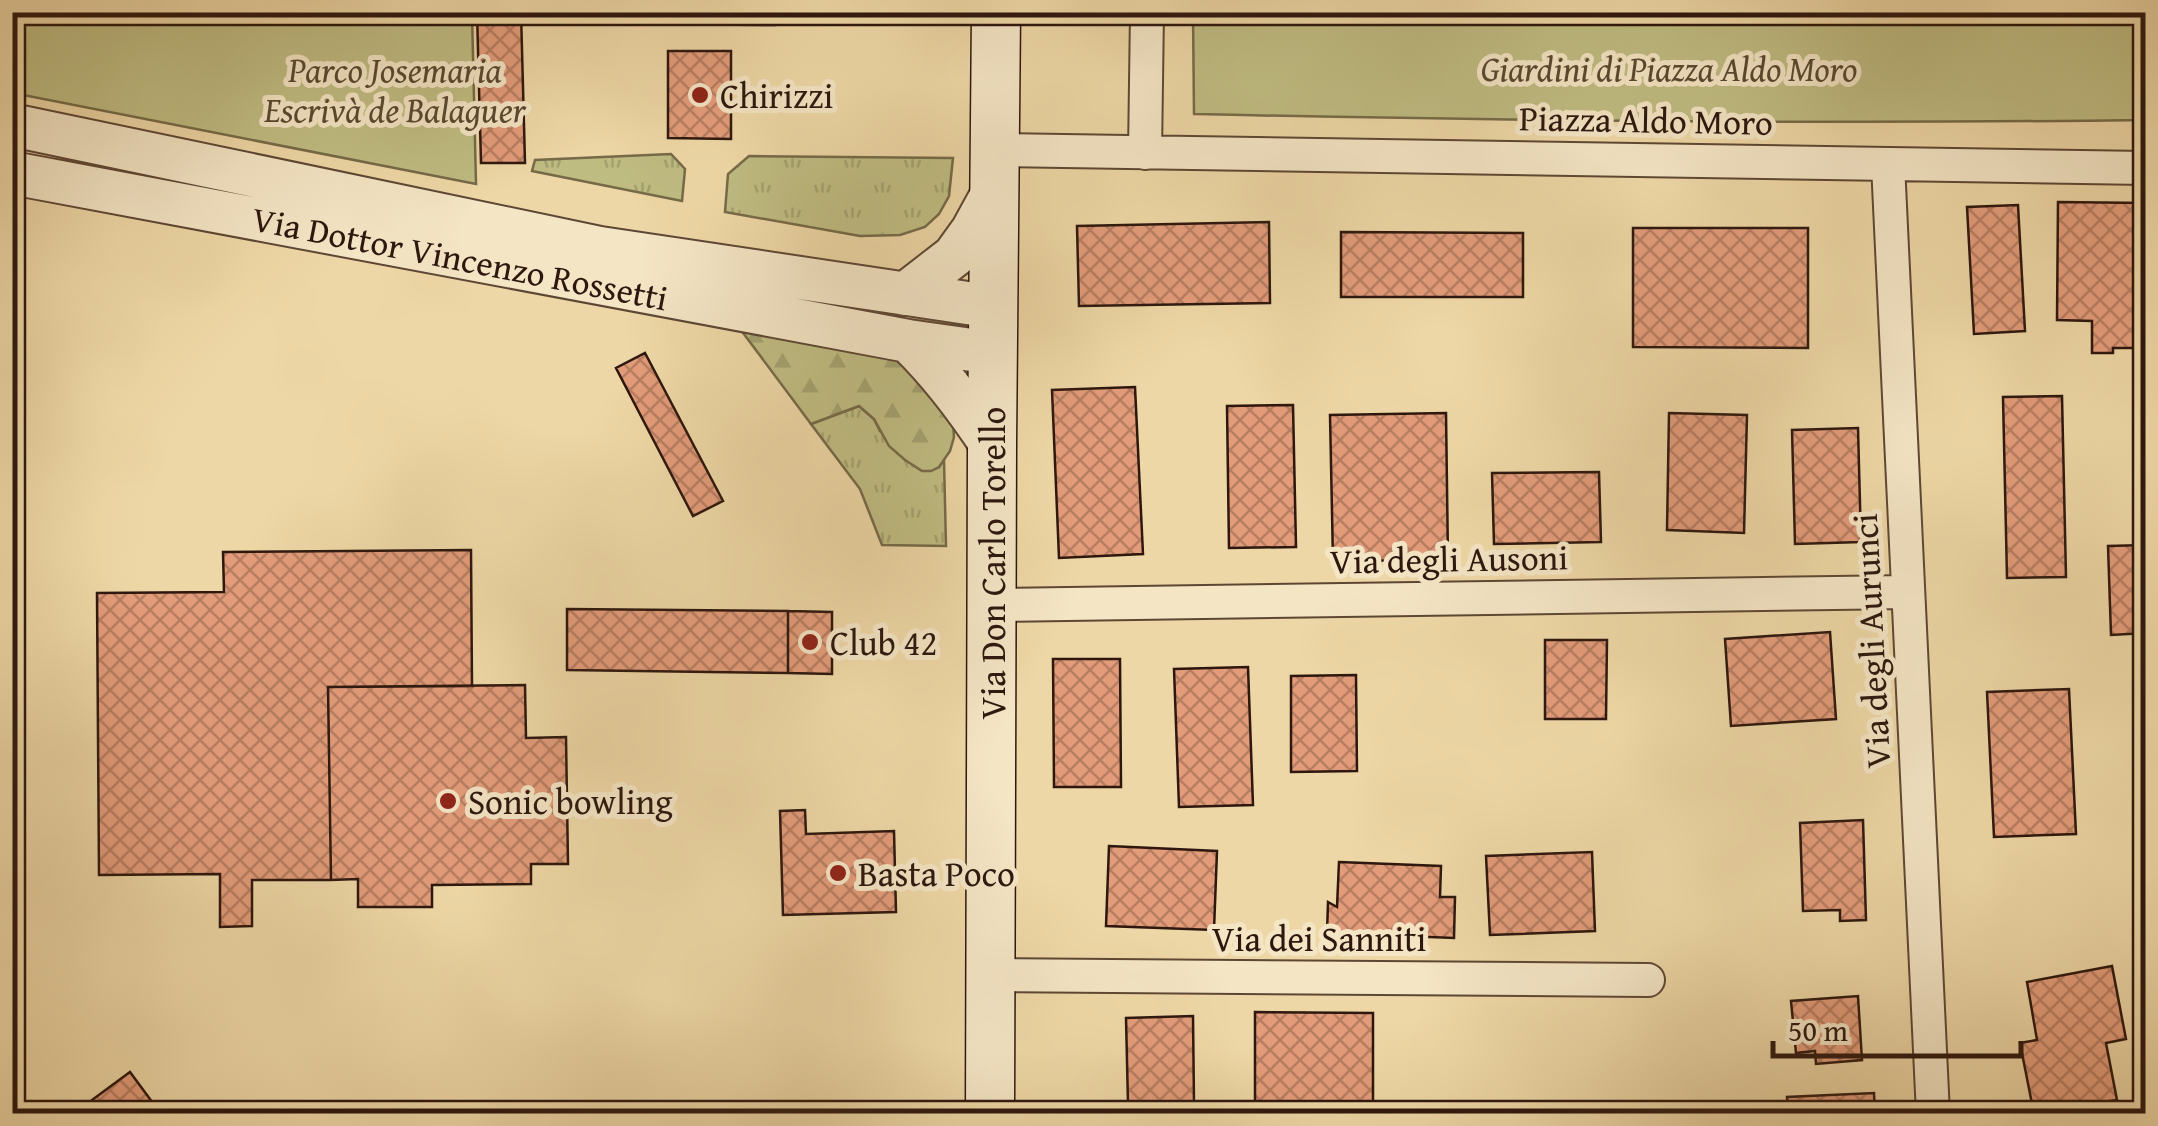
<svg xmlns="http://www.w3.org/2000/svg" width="2158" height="1126" font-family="'Gentium Book Plus',serif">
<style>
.grass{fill:url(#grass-tufts);stroke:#766a48;stroke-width:2.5}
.forest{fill:url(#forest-firs);stroke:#766a48;stroke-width:2.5}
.park{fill:#bfbc82;stroke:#766a48;stroke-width:2.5}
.building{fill:url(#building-cross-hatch);stroke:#2d170e;stroke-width:2.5}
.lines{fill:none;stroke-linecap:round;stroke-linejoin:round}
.minor-casing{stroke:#5d4734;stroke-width:36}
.tertiary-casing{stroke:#5d4734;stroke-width:46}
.secondary-casing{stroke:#2d170e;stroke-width:51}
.minor{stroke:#f4e5c5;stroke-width:32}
.tertiary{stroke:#f4e5c5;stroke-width:42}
.secondary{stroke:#f4e5c5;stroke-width:48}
.poi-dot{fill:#8f2418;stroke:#f4e5c5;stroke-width:4}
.labels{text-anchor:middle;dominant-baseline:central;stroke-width:10;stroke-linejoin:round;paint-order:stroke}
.park-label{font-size:35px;font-style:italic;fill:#594931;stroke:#f4e5c5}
.poi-label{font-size:35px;fill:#2d170e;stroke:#f4e5c5;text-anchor:start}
.street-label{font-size:35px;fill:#2d170e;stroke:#f4e5c5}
</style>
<defs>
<pattern id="grass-tufts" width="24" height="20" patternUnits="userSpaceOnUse" patternTransform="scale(2.5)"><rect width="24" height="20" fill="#bfbc82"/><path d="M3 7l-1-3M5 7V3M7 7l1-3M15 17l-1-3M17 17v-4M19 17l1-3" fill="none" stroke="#a4a16f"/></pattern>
<pattern id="forest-firs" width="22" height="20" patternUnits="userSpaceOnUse" patternTransform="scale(2.5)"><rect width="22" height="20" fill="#bfbc82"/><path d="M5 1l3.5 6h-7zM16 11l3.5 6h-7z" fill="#a4a16f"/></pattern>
<pattern id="building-cross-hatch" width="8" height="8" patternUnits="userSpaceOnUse" patternTransform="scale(2.5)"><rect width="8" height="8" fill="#e39c7a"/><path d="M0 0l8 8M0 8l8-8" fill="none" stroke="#b87e62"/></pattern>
</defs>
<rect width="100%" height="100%" fill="#eed7a6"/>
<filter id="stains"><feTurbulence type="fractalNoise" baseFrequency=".002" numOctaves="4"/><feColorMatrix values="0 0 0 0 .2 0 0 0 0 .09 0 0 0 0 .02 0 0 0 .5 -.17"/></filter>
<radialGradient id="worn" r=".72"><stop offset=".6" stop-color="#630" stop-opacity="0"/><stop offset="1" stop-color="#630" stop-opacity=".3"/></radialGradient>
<path class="grass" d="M 671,154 L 685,169 L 682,201 L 532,171 L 535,160 Z
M 749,156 L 953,158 L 949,196 L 939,214 L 925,227 L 900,235 L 860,236 L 725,212 L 728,174 Z
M 859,406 L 874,419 L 880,431 L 939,467 L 944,460 L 946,546 L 882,545 L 860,489 L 811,424 Z"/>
<path class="forest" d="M 735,322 L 907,344 L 952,409 L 954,437 L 950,451 L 939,467 L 931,471 L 922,471 L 905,460 L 889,446 L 874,419 L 859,406 L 811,424 Z"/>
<path class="park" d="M 12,13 L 472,13 L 476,184 L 13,93 Z
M 1193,13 L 2145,13 L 2145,120 C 1828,124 1511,121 1194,114 Z"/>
<path class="building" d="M 477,12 L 521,12 L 525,163 L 481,163 Z
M 657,12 L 775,12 L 775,25 L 657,24 Z
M 668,51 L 731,51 L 731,139 L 668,138 Z
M 2058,202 L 2146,203 L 2146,348 L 2113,348 L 2113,353 L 2092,353 L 2092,321 L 2057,320 Z
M 2018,205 L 2025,331 L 1974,334 L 1967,207 Z
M 1269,222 L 1270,303 L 1079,306 L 1077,226 Z
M 1633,228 L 1808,228 L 1808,348 L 1633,347 Z
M 1341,232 L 1523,233 L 1523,297 L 1341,297 Z
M 645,353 L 723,501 L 693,516 L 616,368 Z
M 1135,387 L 1143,554 L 1059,558 L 1052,390 Z
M 2062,396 L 2066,577 L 2007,578 L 2003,397 Z
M 1293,405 L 1296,547 L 1229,548 L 1227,406 Z
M 1446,413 L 1448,560 L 1333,561 L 1330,415 Z
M 1669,413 L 1747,415 L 1744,533 L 1667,530 Z
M 1858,428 L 1861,542 L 1795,544 L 1792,430 Z
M 1599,472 L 1601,542 L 1494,544 L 1492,473 Z
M 2146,545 L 2146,633 L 2111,635 L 2108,546 Z
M 471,550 L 472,686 L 328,687 L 331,880 L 252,880 L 252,926 L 220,927 L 220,874 L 99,875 L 97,593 L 224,592 L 223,552 Z
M 567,609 L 788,611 L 788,673 L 567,670 Z
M 788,611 L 832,612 L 832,674 L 788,673 Z
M 1830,632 L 1836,719 L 1731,726 L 1725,639 Z
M 1545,640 L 1607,640 L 1606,719 L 1545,719 Z
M 1053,659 L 1120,659 L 1121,787 L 1054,787 Z
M 1248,667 L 1253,805 L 1179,807 L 1174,669 Z
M 1356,675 L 1357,771 L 1291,772 L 1291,676 Z
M 525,685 L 526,738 L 566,737 L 568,864 L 531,864 L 531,884 L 432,885 L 432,907 L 358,907 L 358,879 L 331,880 L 328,687 Z
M 2069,689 L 2076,834 L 1994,837 L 1987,692 Z
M 805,810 L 806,834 L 894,831 L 896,912 L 783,915 L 780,811 Z
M 1863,820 L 1866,920 L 1840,921 L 1840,910 L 1803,911 L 1800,823 Z
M 1109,846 L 1217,851 L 1214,930 L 1106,926 Z
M 1592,852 L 1595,931 L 1490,935 L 1486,856 Z
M 1339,862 L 1441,866 L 1440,897 L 1455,897 L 1454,938 L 1327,933 L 1328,902 L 1337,907 Z
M 2112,966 L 2126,1039 L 2106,1043 L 2117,1100 L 2109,1101 L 2111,1114 L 2034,1114 L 2020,1043 L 2037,1040 L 2027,982 Z
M 1858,996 L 1862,1060 L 1816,1064 L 1815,1051 L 1796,1053 L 1791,1001 Z
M 1255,1012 L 1373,1013 L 1373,1109 L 1255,1108 Z
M 1193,1016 L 1194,1103 L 1128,1104 L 1126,1018 Z
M 130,1072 L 161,1114 L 73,1114 Z
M 1874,1093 L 1875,1114 L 1788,1114 L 1787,1097 Z"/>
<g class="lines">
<defs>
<path id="minor" d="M 995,150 L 2146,168
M 1145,153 L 1147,12
M 1888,164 L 1933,1114
M 992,605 L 1908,592
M 990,975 L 1648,980"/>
<path id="tertiary" d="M 12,125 L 600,248 L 994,307
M 12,173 L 908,341 L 993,353
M 905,294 L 954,256 L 972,231 L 995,189
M 908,341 C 940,372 967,408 992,446"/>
<path id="secondary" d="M 990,1114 L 992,446 L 996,12"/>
</defs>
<use href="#minor" class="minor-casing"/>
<use href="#tertiary" class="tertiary-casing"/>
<use href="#secondary" class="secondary-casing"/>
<use href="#minor" class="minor"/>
<use href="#tertiary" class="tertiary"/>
<use href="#secondary" class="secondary"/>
</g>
<g class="poi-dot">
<circle cx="700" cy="95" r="10"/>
<circle cx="810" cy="642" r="10"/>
<circle cx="448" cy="801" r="10"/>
<circle cx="838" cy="873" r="10"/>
</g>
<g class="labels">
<g class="park-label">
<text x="1669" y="68">Giardini di Piazza Aldo Moro</text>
<text x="395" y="69">Parco Josemaria<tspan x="395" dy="40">Escrivà de Balaguer</tspan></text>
</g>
<g class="poi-label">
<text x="720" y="95">Chirizzi</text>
<text x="830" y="642">Club 42</text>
<text x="468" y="801">Sonic bowling</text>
<text x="858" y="873">Basta Poco</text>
</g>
<g class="street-label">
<text transform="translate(1646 120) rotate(1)">Piazza Aldo Moro</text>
<text transform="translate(460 258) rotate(11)">Via Dottor Vincenzo Rossetti</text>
<text transform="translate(1449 559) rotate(-1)">Via degli Ausoni</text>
<text transform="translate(992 563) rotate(-90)">Via Don Carlo Torello</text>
<text transform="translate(1871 641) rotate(-93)">Via degli Aurunci</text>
<text x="1319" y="938">Via dei Sanniti</text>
</g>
</g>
<rect width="2158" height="1126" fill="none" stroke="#eed7a6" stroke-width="50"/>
<rect x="15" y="15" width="2128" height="1096" fill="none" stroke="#2d170e" stroke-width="5"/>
<rect x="25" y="25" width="2108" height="1076" fill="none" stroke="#2d170e" stroke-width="2.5"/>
<path d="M1773 1041v15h248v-15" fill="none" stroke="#2d170e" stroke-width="5"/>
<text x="1788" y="1041" font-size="30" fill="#2d170e" stroke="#f4e5c5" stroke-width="8" paint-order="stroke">50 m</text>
<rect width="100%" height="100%" filter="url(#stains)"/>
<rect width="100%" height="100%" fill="url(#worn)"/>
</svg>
